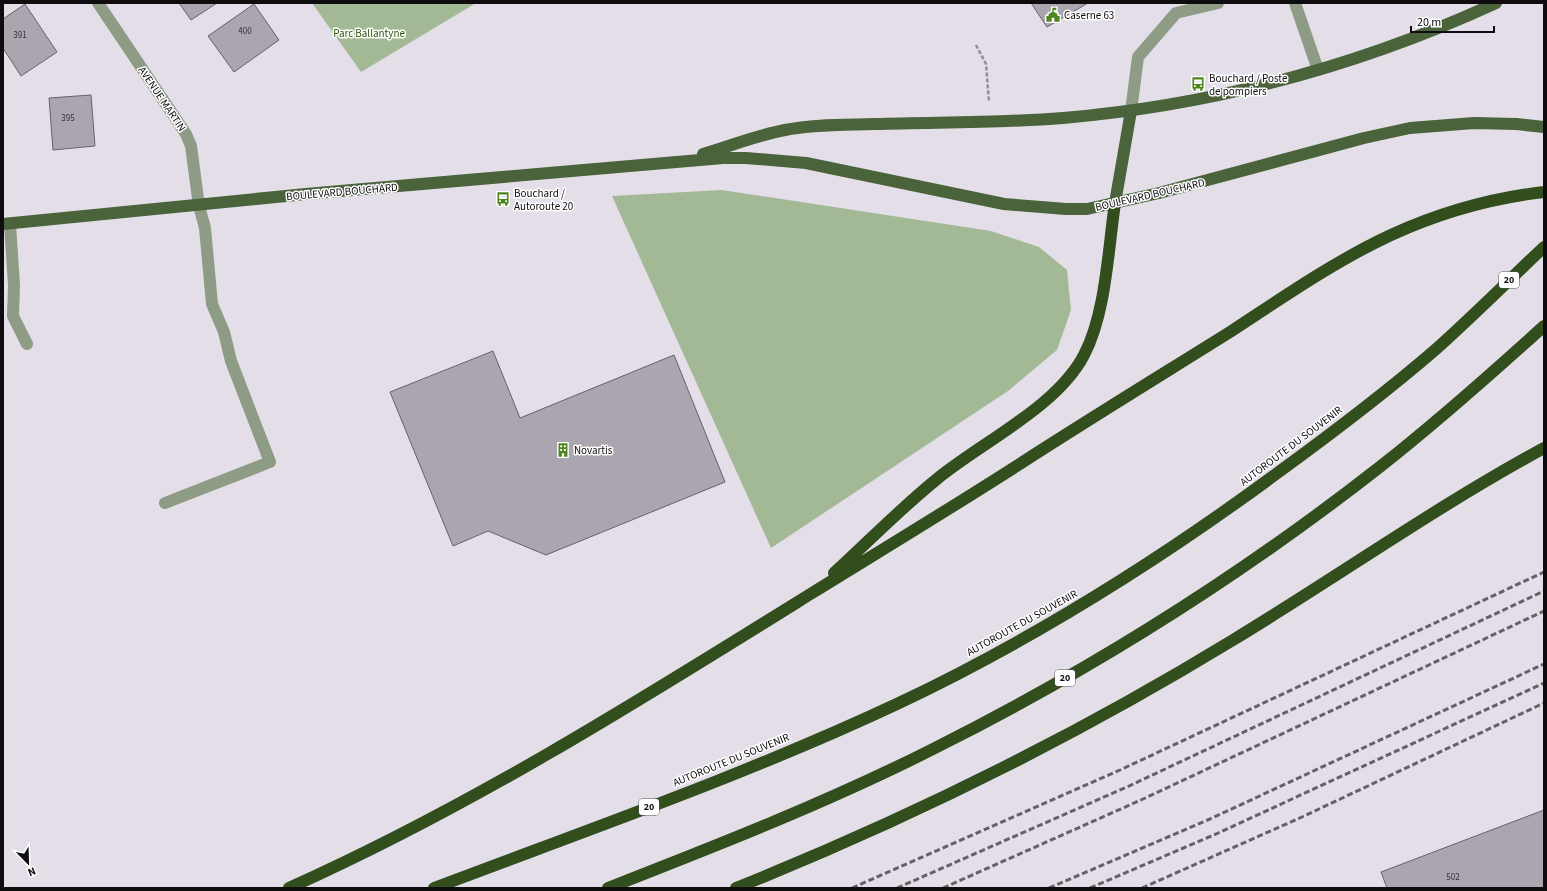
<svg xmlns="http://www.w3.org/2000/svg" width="1547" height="891" font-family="'Source Sans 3',sans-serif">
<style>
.green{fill:#a3b996}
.building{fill:#aba5af;stroke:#66616a}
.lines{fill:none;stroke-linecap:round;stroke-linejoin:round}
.path{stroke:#928e96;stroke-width:2.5;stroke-dasharray:4 2;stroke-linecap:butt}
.minor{stroke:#8e9c85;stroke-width:12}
.major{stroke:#4a633a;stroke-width:12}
.highway{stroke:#324e1d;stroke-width:12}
.rail{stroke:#646167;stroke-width:3;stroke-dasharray:6 3;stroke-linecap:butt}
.labels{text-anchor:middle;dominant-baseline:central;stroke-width:3;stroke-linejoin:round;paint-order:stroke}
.number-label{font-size:9px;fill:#353237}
.shield{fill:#fff;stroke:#565557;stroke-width:1}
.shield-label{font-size:10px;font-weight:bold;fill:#0e0c0f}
.poi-label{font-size:11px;fill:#0e0c0f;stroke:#fff;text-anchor:start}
.park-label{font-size:11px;fill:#2d5506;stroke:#fff}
.street-label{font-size:11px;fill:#0e0c0f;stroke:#fff}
</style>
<rect width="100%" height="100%" fill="#e4dee9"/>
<path class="green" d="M 312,3 L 476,3 L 361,72 Z
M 722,190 L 991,231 L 1039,247 L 1067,270 L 1071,310 L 1057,350 L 1008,391 L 771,548 L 612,196 Z"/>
<path class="building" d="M 179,3 L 217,3 L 191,20 Z
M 1031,3 L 1088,3 L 1047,27 Z
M 25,4 L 57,52 L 21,76 L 3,48 L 3,19 Z
M 254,4 L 279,40 L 234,72 L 208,36 Z
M 91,95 L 95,146 L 53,150 L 49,98 Z
M 493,351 L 520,418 L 674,355 L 725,482 L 546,555 L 488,531 L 453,546 L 390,392 Z
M 1544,810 L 1544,888 L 1387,888 L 1381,872 Z"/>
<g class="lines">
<path class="path" d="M 976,45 L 986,64 L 989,102"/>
<path class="minor" d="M 98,3 L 186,134 L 191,146 L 199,206 L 205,228 L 212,304 L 224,332 L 231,361 L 270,462 L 165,503
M 1295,3 L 1318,70
M 1131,111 L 1138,57 L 1176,13 L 1218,3
M 10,224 L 14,285 L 13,316 L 27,344"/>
<path class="major" d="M 703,154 C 730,146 758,135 785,130 C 814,124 846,125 875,124 C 938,122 1001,123 1063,118 C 1214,105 1359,66 1496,3
M 1115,203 L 1131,111
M 3,224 L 306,194 L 723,158 L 746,158 L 806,163 L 1004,204 L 1066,209 L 1087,209 L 1159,193 L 1364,138 L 1410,128 L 1474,123 L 1516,124 L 1544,127"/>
<path class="highway" d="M 834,573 C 868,542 901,508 937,479 C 982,442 1057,407 1084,355 C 1106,313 1108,250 1115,203
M 289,888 C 472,806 642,699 812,593 C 880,551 948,510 1015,467 C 1086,421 1158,377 1230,332 C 1282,298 1335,261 1391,235 C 1439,213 1492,198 1544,192
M 434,888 C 590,829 748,774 899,703 C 1032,640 1158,561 1276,474 C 1331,434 1384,394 1435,350 C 1472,317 1508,281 1544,247
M 608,888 C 718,845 828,802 933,749 C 1091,670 1242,575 1381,466 C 1437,422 1491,374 1544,326
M 736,888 C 908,819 1074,737 1233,640 C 1337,577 1437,506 1544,448"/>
<path class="rail" d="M 852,888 L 1120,770 L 1544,572
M 897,888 L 1129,786 L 1544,591
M 943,888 L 1141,800 L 1544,611
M 1049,888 L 1210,819 L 1544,664
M 1090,888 L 1216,834 L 1544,683
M 1142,888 L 1302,817 L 1544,703"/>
</g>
<defs>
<symbol id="civic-bare" viewBox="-9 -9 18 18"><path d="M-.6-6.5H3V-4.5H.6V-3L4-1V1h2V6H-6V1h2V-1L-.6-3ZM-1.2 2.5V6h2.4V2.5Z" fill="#4e851e" stroke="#fff" stroke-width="2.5" paint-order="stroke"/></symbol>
<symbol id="bus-bare" viewBox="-9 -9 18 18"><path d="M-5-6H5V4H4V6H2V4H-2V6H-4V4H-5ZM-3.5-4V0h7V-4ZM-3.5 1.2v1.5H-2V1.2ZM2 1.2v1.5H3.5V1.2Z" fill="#4e851e" stroke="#fff" stroke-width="2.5" paint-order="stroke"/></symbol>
<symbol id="building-bare" viewBox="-9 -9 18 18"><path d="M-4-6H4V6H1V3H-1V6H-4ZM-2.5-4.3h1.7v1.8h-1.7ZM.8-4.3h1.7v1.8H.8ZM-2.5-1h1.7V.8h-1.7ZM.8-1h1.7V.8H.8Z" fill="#4e851e" stroke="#fff" stroke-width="2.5" paint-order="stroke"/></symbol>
</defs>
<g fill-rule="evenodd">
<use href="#civic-bare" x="1043" y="5" width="20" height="20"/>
<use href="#bus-bare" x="1188" y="74" width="20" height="20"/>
<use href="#bus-bare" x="493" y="189" width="20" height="20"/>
<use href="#building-bare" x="553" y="440" width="20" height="20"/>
</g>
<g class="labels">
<g class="number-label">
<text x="245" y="31">400</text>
<text x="20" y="35">391</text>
<text x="68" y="118">395</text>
<text x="1453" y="877">502</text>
</g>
<g class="shield">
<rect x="1499" y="272" width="20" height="16" rx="3"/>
<rect x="1055" y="670" width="20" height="16" rx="3"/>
<rect x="639" y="799" width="20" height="16" rx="3"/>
</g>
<g class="shield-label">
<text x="1509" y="280">20</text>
<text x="1065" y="678">20</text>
<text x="649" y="807">20</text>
</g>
<g class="poi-label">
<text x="1064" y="15">Caserne 63</text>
<text x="1209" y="78">Bouchard / Poste<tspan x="1209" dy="13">de pompiers</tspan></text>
<text x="514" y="193">Bouchard /<tspan x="514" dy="13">Autoroute 20</tspan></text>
<text x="574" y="450">Novartis</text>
</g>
<g class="park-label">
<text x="369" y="33">Parc Ballantyne</text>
</g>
<g class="street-label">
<text transform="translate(162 99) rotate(56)">AVENUE MARTIN</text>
<text transform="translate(342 192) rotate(-5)">BOULEVARD BOUCHARD</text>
<text transform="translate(1150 195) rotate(-13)">BOULEVARD BOUCHARD</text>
<text transform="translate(1291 446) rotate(-37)">AUTOROUTE DU SOUVENIR</text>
<text transform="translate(1022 623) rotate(-29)">AUTOROUTE DU SOUVENIR</text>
<text transform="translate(731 760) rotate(-22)">AUTOROUTE DU SOUVENIR</text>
</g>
</g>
<rect width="1547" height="891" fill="none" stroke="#0e0c0f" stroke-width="8"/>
<g transform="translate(28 863) rotate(157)" stroke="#ffffff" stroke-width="3" paint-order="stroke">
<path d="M0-3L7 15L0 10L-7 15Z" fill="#0e0c0f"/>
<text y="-6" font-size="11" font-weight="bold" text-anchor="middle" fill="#0e0c0f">N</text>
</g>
<path d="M1411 26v6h83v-6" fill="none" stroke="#0e0c0f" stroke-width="2"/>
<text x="1417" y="26" font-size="12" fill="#0e0c0f" stroke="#ffffff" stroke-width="3" paint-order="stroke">20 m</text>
</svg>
